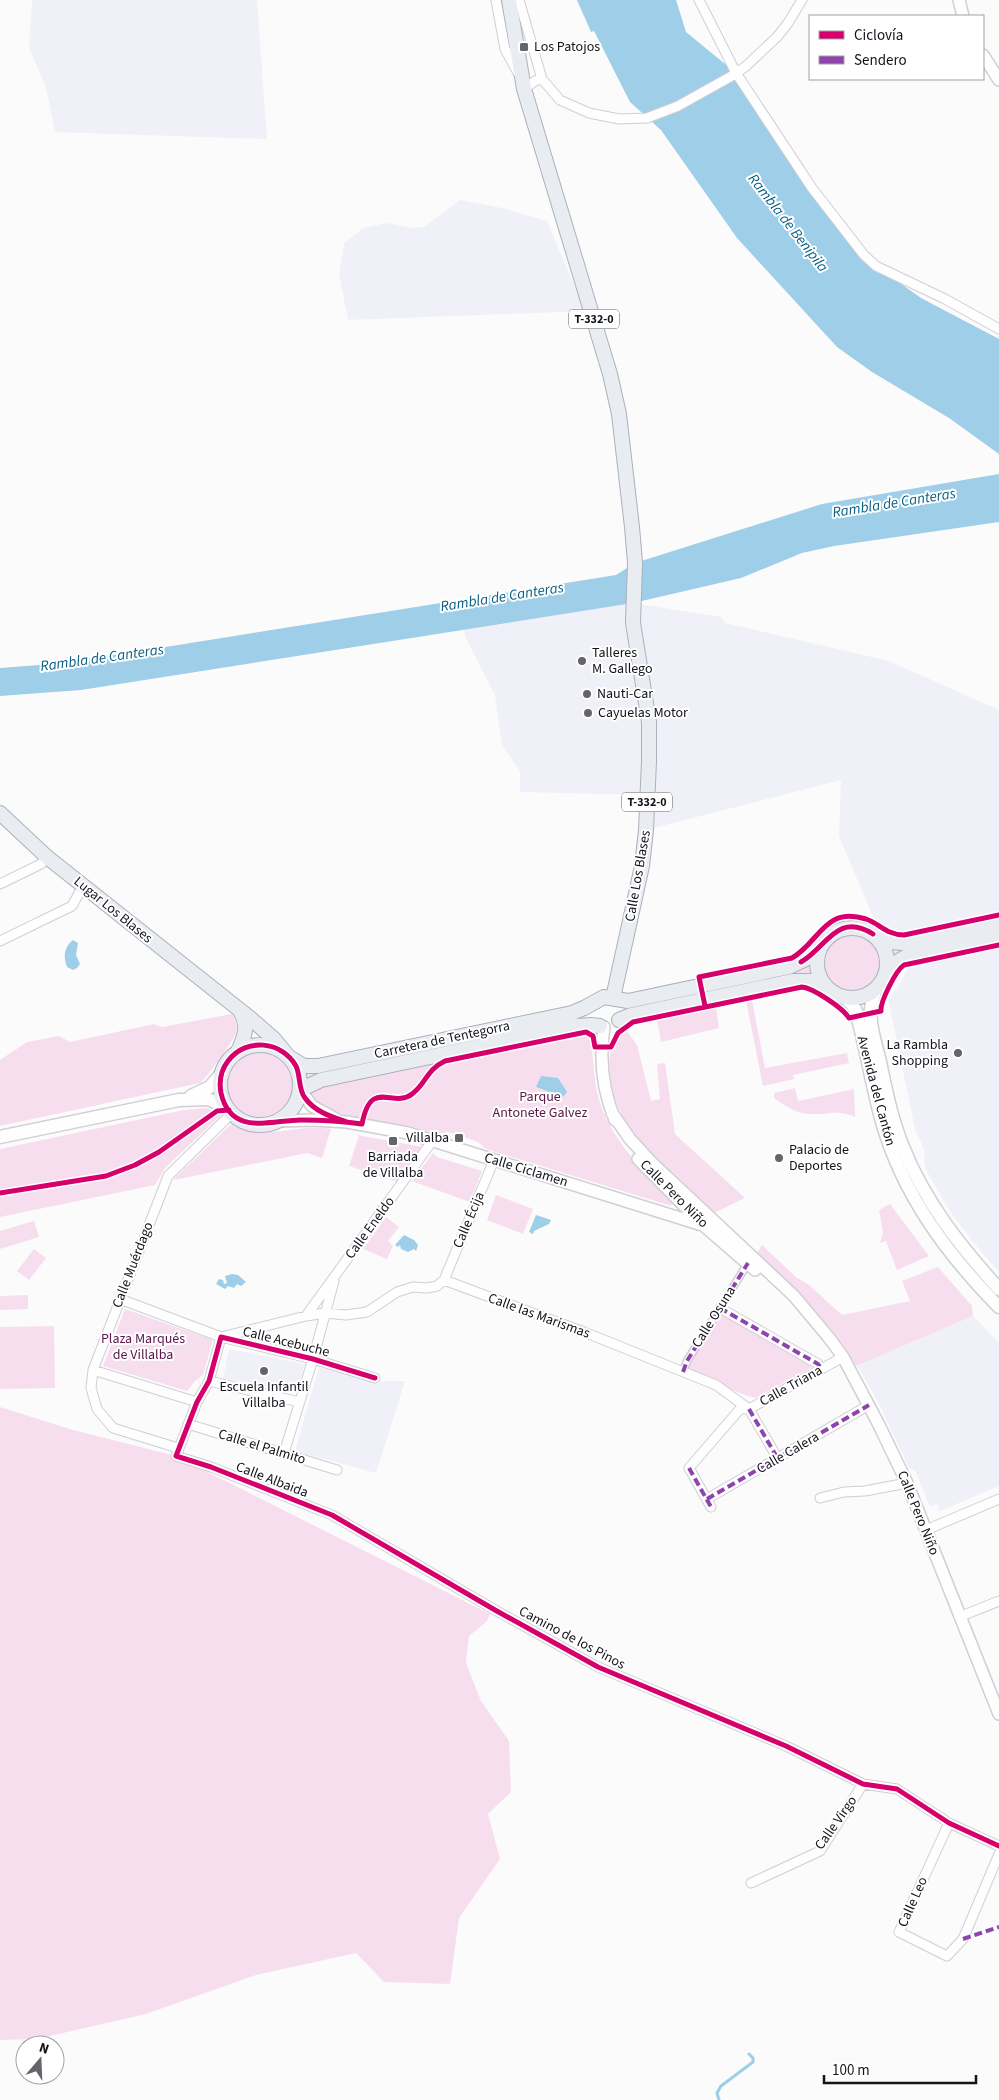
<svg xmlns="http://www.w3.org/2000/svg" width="999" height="2100" font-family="'Source Sans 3',sans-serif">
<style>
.built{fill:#f0f0f8}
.green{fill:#f7deef}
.water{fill:#9ecee8}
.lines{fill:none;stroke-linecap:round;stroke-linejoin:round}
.stream{stroke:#9ecee8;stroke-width:3}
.pedestrian-casing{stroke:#cfcfd4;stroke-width:9}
.minor-casing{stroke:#cfcfd4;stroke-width:11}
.tertiary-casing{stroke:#cfcfd4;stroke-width:14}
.secondary-casing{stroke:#cfcfd4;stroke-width:15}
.primary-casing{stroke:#abb1bd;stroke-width:16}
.pedestrian{stroke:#fefefe;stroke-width:6}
.minor{stroke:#fefefe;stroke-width:9}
.tertiary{stroke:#fefefe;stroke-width:11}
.secondary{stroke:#fefefe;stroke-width:12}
.primary{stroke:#e9edf2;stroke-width:14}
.quiet{stroke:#8e44ad;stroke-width:4;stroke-dasharray:8 4;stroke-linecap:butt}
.cycleway-casing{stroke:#fff;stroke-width:8}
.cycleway{stroke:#d6006c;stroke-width:5}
.poi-dot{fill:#64646a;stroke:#fff;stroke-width:2}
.labels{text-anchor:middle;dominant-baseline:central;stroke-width:4;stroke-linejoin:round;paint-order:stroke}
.shield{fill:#fff;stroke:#5a5a60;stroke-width:1}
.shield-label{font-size:12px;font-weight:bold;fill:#13131c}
.poi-label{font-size:14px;fill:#13131c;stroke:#fff;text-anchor:start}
.street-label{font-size:14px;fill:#13131c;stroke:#fff}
.park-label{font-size:14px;fill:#5c174b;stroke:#fff}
.water-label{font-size:15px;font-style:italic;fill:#055e84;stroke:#fff}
</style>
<rect width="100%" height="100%" fill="#fbfbfb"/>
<path class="built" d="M 32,0 L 257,0 L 267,139 L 55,132 L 46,87 L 29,48 Z
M 460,200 L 502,208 L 547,221 L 585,311 L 348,320 L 339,274 L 344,243 L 364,228 L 386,223 L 413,228 L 424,227 Z
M 633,603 L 721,617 L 725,623 L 889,661 L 999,710 L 999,912 L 907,932 L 891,930 L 874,919 L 839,836 L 841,780 L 646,830 L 648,795 L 520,792 L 520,771 L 502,745 L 495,695 L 465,636 L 464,629 Z
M 999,948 L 999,1272 L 973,1242 L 949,1210 L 925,1168 L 924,1149 L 915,1129 L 888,999 L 897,989 L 908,968 Z
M 973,1316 L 999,1343 L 999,1486 L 940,1511 L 937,1504 L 930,1507 L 915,1470 L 909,1468 L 879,1404 L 857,1365 Z
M 229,1349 L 305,1364 L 296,1393 L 223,1378 Z
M 319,1367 L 370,1381 L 405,1381 L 376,1473 L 295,1451 Z"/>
<path class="green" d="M 999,923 L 999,937 L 907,956 L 885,976 L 881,984 L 868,994 L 859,997 L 843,997 L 819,983 L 704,999 L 701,985 L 789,967 L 817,949 L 832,933 L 846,928 L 863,929 L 885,941 Z
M 752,1000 L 765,1068 L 847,1053 L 849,1063 L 793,1075 L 794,1079 L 763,1086 L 746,1001 Z
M 716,1008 L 719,1028 L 661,1042 L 657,1020 Z
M 232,1014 C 236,1020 238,1025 236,1033 C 234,1040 206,1079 200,1083 L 0,1126 L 0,1060 L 27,1042 L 59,1036 L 70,1042 L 154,1024 L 162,1027 Z
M 626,1030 L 637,1045 L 651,1101 L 660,1099 L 657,1064 L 665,1063 L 675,1134 L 745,1198 L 712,1214 C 664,1168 604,1127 610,1053 L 614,1051 L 618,1040 Z
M 584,1036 L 590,1038 C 594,1057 593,1077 598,1096 C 609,1138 641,1168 671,1199 L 673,1203 L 671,1206 L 486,1149 L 478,1142 L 448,1132 L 436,1134 L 410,1126 L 365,1125 C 375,1082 391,1111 413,1098 C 419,1094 423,1085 427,1079 C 432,1072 439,1068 446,1064 Z
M 441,1040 L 445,1061 C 426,1070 425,1084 412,1094 C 392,1109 371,1078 362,1124 L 333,1117 L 300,1091 C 296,1107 286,1119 270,1123 C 210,1139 203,1038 264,1045 C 280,1047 295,1059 309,1066 Z
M 795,1088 L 798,1101 L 854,1089 L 855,1117 C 836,1109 830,1115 811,1114 C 797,1114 785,1106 774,1098 L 774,1093 Z
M 205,1108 L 217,1111 L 221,1115 L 165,1168 L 155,1185 L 0,1217 L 0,1149 L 184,1110 Z
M 231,1124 C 261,1143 296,1123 331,1129 L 322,1158 L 307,1153 L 174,1180 L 175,1178 Z
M 359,1135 L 362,1136 L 423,1147 L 397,1182 L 349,1166 Z
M 433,1153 L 437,1157 L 482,1171 L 470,1202 L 412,1181 Z
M 496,1195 L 533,1209 L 523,1234 L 487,1220 Z
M 890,1204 L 929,1256 L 897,1270 L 886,1241 L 880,1243 L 883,1233 L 879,1210 Z
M 386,1217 L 399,1227 L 388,1241 L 393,1246 L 387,1259 L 363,1249 Z
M 34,1221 L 39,1237 L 0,1249 L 0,1231 Z
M 762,1245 L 797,1278 L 808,1284 L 842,1315 L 910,1301 L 902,1281 L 938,1267 L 972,1306 L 973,1316 L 856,1366 C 831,1321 794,1289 756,1255 Z
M 34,1249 L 46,1258 L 29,1280 L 17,1271 Z
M 28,1295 L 28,1309 L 0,1310 L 0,1296 Z
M 720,1308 L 818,1364 L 755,1398 C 731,1392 708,1377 685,1367 Z
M 125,1309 L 213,1340 L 203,1375 L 195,1381 L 187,1391 L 103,1366 Z
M 54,1326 L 55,1388 L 0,1389 L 0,1327 Z
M 0,1407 L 73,1430 L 176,1456 L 490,1614 L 487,1621 L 469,1636 L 466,1663 L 481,1701 L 509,1741 L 511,1792 L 488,1814 L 500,1859 L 459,1918 L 450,1984 L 384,1982 L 356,1953 L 256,1975 L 146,2014 L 37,2039 L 0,2040 Z"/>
<path class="water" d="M 577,0 L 676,0 L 686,32 L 736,73 L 812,188 L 876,266 L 921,298 L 999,339 L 999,454 L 949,418 L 872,372 L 837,347 L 737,238 L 661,130 L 630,102 L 594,31 L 591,32 Z
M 999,474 L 999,522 L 834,546 L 802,553 L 741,578 L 633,603 L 81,690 L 0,696 L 0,668 L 52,664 L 153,649 L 616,575 L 635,563 L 822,504 Z
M 73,940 L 78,943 L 76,955 L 80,964 L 77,968 L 73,970 L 67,967 C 63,957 64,947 73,940 Z
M 541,1076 L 558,1078 L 567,1092 L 563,1097 L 536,1087 Z
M 536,1215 L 551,1220 L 549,1224 L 534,1231 L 533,1234 L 529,1232 Z
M 404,1235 L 414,1240 L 418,1245 L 416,1251 L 414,1249 L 408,1252 L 401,1249 L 400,1245 L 398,1247 L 395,1245 Z
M 232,1274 L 238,1275 L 246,1282 L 241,1286 L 237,1284 L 234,1288 L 228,1286 L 225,1289 L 216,1284 L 219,1279 L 223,1280 L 224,1284 L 227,1283 L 225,1276 Z"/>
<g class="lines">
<path class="stream" d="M 719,2100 L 717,2093 L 721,2086 L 753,2062 L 753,2058 L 749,2054"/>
<defs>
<path id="pedestrian" d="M 683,1372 L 687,1361 L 748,1263"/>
<path id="minor" d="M 496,0 L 505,49 L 518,73
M 519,0 L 542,79 L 560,100 L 589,113 L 619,119 L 647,118 L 678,106 L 730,77 L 745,67 L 777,37 L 788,23 L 802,0
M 699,0 L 736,73 L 812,188 L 864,255 L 876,266 L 945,299 L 999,329
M 524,89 L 535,81 L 542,79
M 0,884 L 41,864 L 47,857
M 0,941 L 72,906 L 83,886
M 444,1280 L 584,1332 L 716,1385 L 749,1409 L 778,1459
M 120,1299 L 221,1337 L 306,1316 L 325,1313 L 346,1315 L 367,1312 L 397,1292 L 413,1287 L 427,1288 L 437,1286 L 444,1280 L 494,1160
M 720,1308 L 818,1364 L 822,1369
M 306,1316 L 433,1140
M 93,1370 L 197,1402
M 375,1378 L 313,1359 L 221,1337 L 209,1381 L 197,1402 L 176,1456 L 211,1467 L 332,1515 L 495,1610 L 598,1667 L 786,1746 L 863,1784 L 897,1789 L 949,1823 L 999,1846
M 209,1381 L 300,1402
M 188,1424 L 337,1470
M 178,1448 L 113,1428 L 97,1409 L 91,1388 L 93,1370 L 168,1176 L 232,1113
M 284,1453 L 313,1359 L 334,1281
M 820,1498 L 844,1492 L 865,1491 L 907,1483
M 707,1499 L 869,1405
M 711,1507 L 689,1468 L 740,1409 L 749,1409 L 843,1357
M 926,1530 L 999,1499
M 959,1617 L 999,1601
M 949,1823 L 899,1932 L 947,1956 L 963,1939 L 999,1854
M 751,1883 L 820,1851 L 863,1784"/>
<path id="tertiary" d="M 959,0 L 963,16
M 983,55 L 999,80
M 604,1027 C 599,1060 602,1089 615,1120
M 300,1090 L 312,1106 L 334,1118
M 612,1113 L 630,1139 L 651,1162 L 794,1296 L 830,1339 L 843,1357 L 878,1423 L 907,1483 L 999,1714
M 278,1121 L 313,1120 L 347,1122 L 408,1133 L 699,1224 L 710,1226 L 718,1233
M 638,1159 L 703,1225 L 755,1270"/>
<path id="secondary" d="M 877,988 C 864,1014 874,1036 880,1062 C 886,1091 892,1120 903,1147 C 925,1202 960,1246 999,1289
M 843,997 L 851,1003 L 856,1011 C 866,1048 872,1086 882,1122 C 903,1195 947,1254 999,1307
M 191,1096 L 210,1087 L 222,1073
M 0,1137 L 179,1100 L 208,1099 L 227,1107"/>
<path id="primary" d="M 509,0 L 524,89 L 610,374 L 619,414 L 632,527 L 635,563 L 633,623 L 649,722 L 649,761 L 646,830 L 642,866 L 613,998
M 0,813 L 47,857 L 250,1018 L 274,1039 L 288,1056
M817 963a35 35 0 1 1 70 0a35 35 0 1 1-70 0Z
M 876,936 L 891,942 L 904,943 L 999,923
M 886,975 L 895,963 L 907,956 L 999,937
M 619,1020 L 631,1015 L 792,981 L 812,981 L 826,987
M220 1085a40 40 0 1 1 80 0a40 40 0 1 1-80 0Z
M 238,1051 C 245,1037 249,1024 240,1011
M 289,1057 L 304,1066 L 318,1066 L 572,1013 L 584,1008 L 604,997 L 628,1001 L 789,967 L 806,959 L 822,943
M 300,1090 L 321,1080 L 577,1026 L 591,1025 L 600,1026"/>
</defs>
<use href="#pedestrian" class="pedestrian-casing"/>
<use href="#minor" class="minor-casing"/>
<use href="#tertiary" class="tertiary-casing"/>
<use href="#secondary" class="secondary-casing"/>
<use href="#primary" class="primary-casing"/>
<use href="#pedestrian" class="pedestrian"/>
<use href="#minor" class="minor"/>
<use href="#tertiary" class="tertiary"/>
<use href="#secondary" class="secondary"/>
<use href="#primary" class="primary"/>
<path class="quiet" d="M 720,1308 L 818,1364 L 822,1369
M 683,1372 L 687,1361 L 748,1263
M 749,1409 L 778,1459
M 689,1468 L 711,1507
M 707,1499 L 869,1405
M 963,1939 L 999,1927"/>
<defs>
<path id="cycleway" d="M 801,962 C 826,948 837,911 873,934
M 705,1006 L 699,977 L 792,958 C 820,942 824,906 866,919 C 880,924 887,935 904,935 L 999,915
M 347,1122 C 332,1117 315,1112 305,1098 C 298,1089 301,1077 296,1066 C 282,1041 246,1037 228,1061 C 221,1070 219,1082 221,1093 C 231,1137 271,1120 301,1120 C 321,1120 341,1121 362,1124 C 371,1077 393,1109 412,1094 C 426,1084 426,1070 445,1061 L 586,1032 L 593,1036 L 595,1047 L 611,1047 L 618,1033 L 633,1022 L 802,987 C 813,988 843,1008 849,1018 L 881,1011 C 880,1002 896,970 904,965 L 999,945
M 0,1193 L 106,1176 L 135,1165 L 159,1152 L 217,1111 L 229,1110
M 375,1378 L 313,1359 L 221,1337 L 209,1381 L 197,1402 L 176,1456 L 211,1467 L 332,1515 L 495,1610 L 598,1667 L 786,1746 L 863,1784 L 897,1789 L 949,1823 L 999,1846"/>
</defs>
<use href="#cycleway" class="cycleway-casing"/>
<use href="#cycleway" class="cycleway"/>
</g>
<g class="poi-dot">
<rect x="519" y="42" width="10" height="10" rx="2.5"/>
<circle cx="582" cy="661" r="5"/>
<circle cx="587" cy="694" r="5"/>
<circle cx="588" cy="713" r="5"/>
<circle cx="958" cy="1053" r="5"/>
<rect x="454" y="1133" width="10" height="10" rx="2.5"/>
<rect x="388" y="1136" width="10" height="10" rx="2.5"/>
<circle cx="779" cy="1158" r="5"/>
<circle cx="264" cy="1371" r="5"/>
</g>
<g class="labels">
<g class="shield">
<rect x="569" y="309.5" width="50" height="19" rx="4"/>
<rect x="622" y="792.5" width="50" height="19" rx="4"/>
</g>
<g class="shield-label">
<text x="594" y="319">T-332-0</text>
<text x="647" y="802">T-332-0</text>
</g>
<g class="poi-label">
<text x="534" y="47">Los Patojos</text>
<text x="592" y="653">Talleres<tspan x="592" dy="16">M. Gallego</tspan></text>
<text x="597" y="694">Nauti-Car</text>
<text x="598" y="713">Cayuelas Motor</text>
<text x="948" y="1045" text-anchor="end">La Rambla<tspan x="948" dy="16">Shopping</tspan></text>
<text x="449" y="1138" text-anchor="end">Villalba</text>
<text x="789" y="1150">Palacio de<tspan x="789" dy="16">Deportes</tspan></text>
<text x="393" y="1157" text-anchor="middle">Barriada<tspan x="393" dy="16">de Villalba</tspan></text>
<text x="264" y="1387" text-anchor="middle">Escuela Infantil<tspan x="264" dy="16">Villalba</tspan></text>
</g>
<g class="street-label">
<text transform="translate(638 876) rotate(-80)">Calle Los Blases</text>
<text transform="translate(113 910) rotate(39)">Lugar Los Blases</text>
<text transform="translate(442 1040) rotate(-12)">Carretera de Tentegorra</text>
<text transform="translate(876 1091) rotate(75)">Avenida del Cantón</text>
<text transform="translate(526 1170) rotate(17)">Calle Ciclamen</text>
<text transform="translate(674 1194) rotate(45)">Calle Pero Niño</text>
<text transform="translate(469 1220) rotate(-67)">Calle Écija</text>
<text transform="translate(370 1228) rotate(-54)">Calle Eneldo</text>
<text transform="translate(133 1265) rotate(-69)">Calle Muérdago</text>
<text transform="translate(539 1316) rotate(20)">Calle las Marismas</text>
<text transform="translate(714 1317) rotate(-58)">Calle Osuna</text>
<text transform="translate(286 1342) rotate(14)">Calle Acebuche</text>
<text transform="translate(791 1386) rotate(-29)">Calle Triana</text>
<text transform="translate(262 1447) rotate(17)">Calle el Palmito</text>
<text transform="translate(788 1453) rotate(-30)">Calle Calera</text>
<text transform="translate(272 1480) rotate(21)">Calle Albaida</text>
<text transform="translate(918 1513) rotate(68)">Calle Pero Niño</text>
<text transform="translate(572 1638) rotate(28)">Camino de los Pinos</text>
<text transform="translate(836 1823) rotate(-55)">Calle Virgo</text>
<text transform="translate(913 1902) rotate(-66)">Calle Leo</text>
</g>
<g class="park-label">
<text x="540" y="1097">Parque<tspan x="540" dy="16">Antonete Galvez</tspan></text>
<text x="143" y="1339">Plaza Marqués<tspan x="143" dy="16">de Villalba</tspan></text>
</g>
<g class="water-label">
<text transform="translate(788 223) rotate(52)">Rambla de Benipila</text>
<text transform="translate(894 503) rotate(-9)">Rambla de Canteras</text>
<text transform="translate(502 597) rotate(-9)">Rambla de Canteras</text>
<text transform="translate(102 658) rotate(-8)">Rambla de Canteras</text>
</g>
</g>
<rect x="809" y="15" width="175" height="65" fill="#ffffff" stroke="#a1a1a4"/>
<rect x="819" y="31" width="25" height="8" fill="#d6006c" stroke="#a1a1a4"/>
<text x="854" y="40" font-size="15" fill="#13131c">Ciclovía</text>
<rect x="819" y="56" width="25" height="8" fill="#8e44ad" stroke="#a1a1a4"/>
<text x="854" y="65" font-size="15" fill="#13131c">Sendero</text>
<g transform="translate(40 2060) rotate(19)"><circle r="24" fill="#ffffff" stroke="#a1a1a4"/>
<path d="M0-4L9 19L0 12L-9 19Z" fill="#64646a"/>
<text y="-8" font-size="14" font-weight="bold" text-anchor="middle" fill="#13131c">N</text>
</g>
<path d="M824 2075v8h152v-8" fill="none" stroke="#13131c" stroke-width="2.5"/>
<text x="832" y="2075" font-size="15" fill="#13131c" stroke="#ffffff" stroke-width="4" paint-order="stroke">100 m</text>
</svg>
